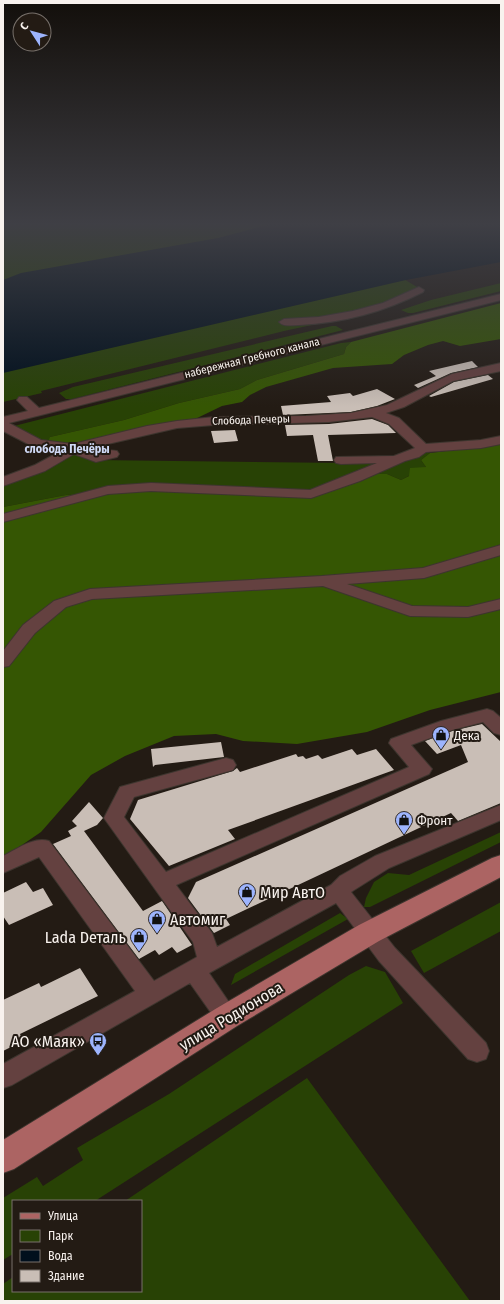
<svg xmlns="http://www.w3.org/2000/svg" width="504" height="1304" font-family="'Fira Sans Condensed',sans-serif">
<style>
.green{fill:#284205}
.forest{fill:#355603}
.water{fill:#000f1d}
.building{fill:#c9beb6}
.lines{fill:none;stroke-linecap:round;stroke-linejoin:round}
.minor-casing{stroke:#3d352e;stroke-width:2}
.major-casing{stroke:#3d352e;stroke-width:2}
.minor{fill:#644140;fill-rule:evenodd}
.major{fill:#ac6463;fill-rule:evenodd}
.labels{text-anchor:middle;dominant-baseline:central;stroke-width:4;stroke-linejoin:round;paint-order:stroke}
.far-street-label{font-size:11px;fill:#f8f2ee;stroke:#231b14}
.far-neighbourhood-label{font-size:12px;font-weight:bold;fill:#cfd9f5;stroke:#231b14}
.poi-label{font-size:13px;fill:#f8f2ee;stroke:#231b14;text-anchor:start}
.near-poi-label{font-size:16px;fill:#f8f2ee;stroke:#231b14;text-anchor:start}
.near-street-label{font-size:16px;fill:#f8f2ee;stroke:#231b14}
</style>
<rect width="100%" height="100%" fill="#231b14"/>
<path class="green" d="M 3,224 L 310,224 L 424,291 L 377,311 L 284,331 L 41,391 L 42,393 L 3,402 Z
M 501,283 L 501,291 L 413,313 L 408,313 L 401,310 L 431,300 Z
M 332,326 L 336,326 L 343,330 L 72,399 L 66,399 L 59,393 L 73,387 Z
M 351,342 L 346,347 L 344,354 L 257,380 L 240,389 L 179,403 L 124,420 L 50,437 L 56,443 C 42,440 23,437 14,426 L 341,343 Z
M 427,451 L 430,453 L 421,460 L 426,467 L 401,480 L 387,474 L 374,474 L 362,481 L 333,488 L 326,493 L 306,498 L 159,489 L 125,490 L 66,495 L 3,507 L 3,485 L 75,453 L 95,460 L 345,463 L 382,461 Z
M 501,832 L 501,842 L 370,907 L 364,907 L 366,898 L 374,882 L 388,873 L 409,875 Z
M 501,902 L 501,931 L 424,973 L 411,951 Z
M 340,913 L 348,919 L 231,985 L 235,974 Z
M 366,966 L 385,972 L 403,1003 L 95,1201 L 13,1201 L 13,1254 L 3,1260 L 3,1198 L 37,1177 L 43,1186 L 83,1160 L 77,1148 L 169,1094 L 349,975 Z
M 307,1078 L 470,1301 L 3,1301 L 3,1284 L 13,1277 L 13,1291 L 141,1291 L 141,1201 L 125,1201 Z"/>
<path class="forest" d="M 501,303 L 501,339 L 460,346 L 443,341 L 428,345 L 404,355 L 392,364 L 333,368 L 266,387 L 250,395 L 242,402 L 222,406 L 191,421 L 80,445 L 56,443 L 49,440 L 50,437 L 124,420 L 179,403 L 240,389 L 257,380 L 344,354 L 346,347 L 351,342 Z
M 501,444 L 501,692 L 430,710 L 367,732 L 297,744 L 243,741 L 216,734 L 174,736 L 125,756 L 91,775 L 41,832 L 3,858 L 3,507 L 66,495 L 125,490 L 159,489 L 306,498 L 326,493 L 333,488 L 362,481 L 374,474 L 387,474 L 401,480 L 409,476 L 410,468 L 426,467 L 421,460 L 430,453 Z"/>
<path class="water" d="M 271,224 L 501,224 L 501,262 L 406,280 L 3,373 L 3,280 L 21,273 L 218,238 Z"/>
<path class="building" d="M 472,361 L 478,367 L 451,373 L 418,388 L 414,385 L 436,376 L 429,371 Z
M 488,375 L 493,379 L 431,397 L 429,396 L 454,382 Z
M 377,389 L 395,399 L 377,406 L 351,412 L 283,415 L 281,406 L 331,402 L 327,396 L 350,393 L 353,396 Z
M 372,419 L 388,425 L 396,433 L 328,435 L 333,461 L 318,461 L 313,435 L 287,436 L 285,425 L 329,424 Z
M 235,430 L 238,441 L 214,443 L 211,431 Z
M 482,724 L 501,742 L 501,803 L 458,821 L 451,813 L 226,919 L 230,925 L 214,933 L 188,898 L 196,882 L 468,762 L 461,745 L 437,754 L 425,741 L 452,731 Z
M 221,742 L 224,757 L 155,765 L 153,767 L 151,749 Z
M 352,749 L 357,755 L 376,749 L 394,770 L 228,830 L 235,839 L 169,866 L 130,819 L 138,800 L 233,771 L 237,768 L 240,772 L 296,754 L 298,757 L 303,756 L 306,759 L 318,755 L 322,759 Z
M 89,802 L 103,818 L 97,825 L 84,831 L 143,911 L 162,901 L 192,945 L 177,953 L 172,947 L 159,955 L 155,950 L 139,959 L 53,844 L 71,836 L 68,831 L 77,826 L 72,821 Z
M 26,882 L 33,892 L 43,888 L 53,905 L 9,925 L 3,916 L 3,893 Z
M 80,968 L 98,996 L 20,1034 L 23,1041 L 3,1051 L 3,1000 L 39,983 L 41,987 Z"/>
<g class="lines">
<defs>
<path id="minor" d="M 419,287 L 424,290 L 423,292 C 384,312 342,323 299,325 C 292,325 283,327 279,322 L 284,319 L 319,317 L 353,311 L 383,303 Z
M 501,294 L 501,300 L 9,423 L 41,440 L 73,444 L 147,426 L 177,421 L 214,417 L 306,416 L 351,413 L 387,405 L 452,374 L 501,363 L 501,371 L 453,381 L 404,407 L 386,413 L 399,418 L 426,444 L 481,440 L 501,436 L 501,444 L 481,448 L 426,452 L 419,457 L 405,461 L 360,481 L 311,498 L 151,491 L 108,494 L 3,522 L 3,514 L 108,486 L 151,483 L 310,490 L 377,463 L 341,464 L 336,463 L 334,460 L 336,457 L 394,456 L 415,448 L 389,424 L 372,417 L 329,422 L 214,425 L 177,428 L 86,449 C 103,456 104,448 117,451 L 119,454 L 117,457 L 96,462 L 74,454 L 45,471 L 3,486 L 3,477 L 35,465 L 61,451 L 32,446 L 3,431 L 3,417 L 28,411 L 17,400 L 19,397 L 27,397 L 39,408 Z
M 501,545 L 501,555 L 424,578 L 347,584 L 412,606 L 468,607 L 501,599 L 501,609 L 468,617 L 410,616 L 323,586 L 92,599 L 66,607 L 35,633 L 9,666 L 3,667 L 3,651 L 23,625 L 54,601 L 90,589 L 322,576 L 423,568 Z
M 487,709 L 493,711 L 501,718 L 501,735 L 494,733 L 483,722 L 452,730 L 411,745 L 432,769 L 429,774 L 176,885 L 212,933 L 217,947 L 331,885 L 340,876 L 375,856 L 501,805 L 501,820 L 389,868 L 351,892 L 395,948 L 486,1043 L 489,1051 L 486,1059 L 477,1062 L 468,1059 L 379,961 L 336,903 L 209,973 L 239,1017 L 235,1024 L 227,1027 L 219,1024 L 190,983 L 12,1085 L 3,1088 L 3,1064 L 135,991 L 39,857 L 3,873 L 3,856 C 17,849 34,836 49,841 L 154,981 L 197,957 L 193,942 L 104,818 L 120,787 L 226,758 L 233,760 L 236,765 L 233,770 L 134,797 L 124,817 L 166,872 L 409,767 L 389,743 L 391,739 L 441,721 Z"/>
<path id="major" d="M 501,855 L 501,877 L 379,941 L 237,1026 L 14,1169 L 3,1173 L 3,1140 L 217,1008 L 359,925 L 492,858 Z"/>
</defs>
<use href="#minor" class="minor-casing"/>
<use href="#major" class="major-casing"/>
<use href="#minor" class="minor"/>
<use href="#major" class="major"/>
</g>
<linearGradient id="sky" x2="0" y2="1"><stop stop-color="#130f0b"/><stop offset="0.55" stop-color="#3f3f45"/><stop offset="1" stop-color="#3f3f45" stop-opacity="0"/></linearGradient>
<rect width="504" height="407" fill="url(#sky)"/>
<defs>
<symbol id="shop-pin" viewBox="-11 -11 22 30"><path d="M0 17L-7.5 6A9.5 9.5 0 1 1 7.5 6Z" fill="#9db4fd" stroke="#231b14"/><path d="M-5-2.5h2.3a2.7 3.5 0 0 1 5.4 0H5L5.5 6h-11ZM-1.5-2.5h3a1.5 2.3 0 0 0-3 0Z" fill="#111"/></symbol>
<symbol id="bus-pin" viewBox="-11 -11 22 30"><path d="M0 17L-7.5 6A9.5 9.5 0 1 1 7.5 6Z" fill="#9db4fd" stroke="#231b14"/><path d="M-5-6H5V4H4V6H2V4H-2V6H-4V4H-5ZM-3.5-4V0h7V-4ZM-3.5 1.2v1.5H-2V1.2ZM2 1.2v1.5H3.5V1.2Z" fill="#111"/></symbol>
</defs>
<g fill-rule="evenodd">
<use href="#shop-pin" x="431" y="725" width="20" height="27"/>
<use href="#shop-pin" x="394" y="810" width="20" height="27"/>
<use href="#shop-pin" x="237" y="882" width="20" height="27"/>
<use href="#shop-pin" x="147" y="909" width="20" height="27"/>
<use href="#shop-pin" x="129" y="927" width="20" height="27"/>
<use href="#bus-pin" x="88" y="1031" width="20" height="27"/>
</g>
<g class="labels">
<g class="far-street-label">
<text transform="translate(252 358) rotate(-14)">набережная Гребного канала</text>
<text transform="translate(251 420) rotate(-2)">Слобода Печеры</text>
</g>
<g class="far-neighbourhood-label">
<text x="67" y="449">слобода Печёры</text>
</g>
<g class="poi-label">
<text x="454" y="735">Дека</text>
<text x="417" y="820">Фронт</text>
</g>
<g class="near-poi-label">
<text x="260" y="892">Мир АвтО</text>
<text x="170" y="919">Автомиг</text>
<text x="126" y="937" text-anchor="end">Lada Dеталь</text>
<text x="85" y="1041" text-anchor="end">АО «Маяк»</text>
</g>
<g class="near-street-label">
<text transform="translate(231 1016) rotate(-31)">улица Родионова</text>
</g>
</g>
<rect width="504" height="1304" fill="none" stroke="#f8f2ee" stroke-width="8"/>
<rect x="12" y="1200" width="130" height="92" fill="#231b14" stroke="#78716b"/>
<rect x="20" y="1213" width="20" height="6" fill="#ac6463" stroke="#78716b"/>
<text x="48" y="1220" font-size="12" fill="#f8f2ee">Улица</text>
<rect x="20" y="1230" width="20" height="12" fill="#284205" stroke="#78716b"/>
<text x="48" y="1240" font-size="12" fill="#f8f2ee">Парк</text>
<rect x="20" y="1250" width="20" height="12" fill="#000f1d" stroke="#78716b"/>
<text x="48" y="1260" font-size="12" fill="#f8f2ee">Вода</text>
<rect x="20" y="1270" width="20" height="12" fill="#c9beb6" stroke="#78716b"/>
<text x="48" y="1280" font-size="12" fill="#f8f2ee">Здание</text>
<g transform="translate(32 32) rotate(306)"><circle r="19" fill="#231b14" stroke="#78716b"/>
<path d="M0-3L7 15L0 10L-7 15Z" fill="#9db4fd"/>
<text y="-6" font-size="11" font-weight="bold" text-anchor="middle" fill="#f8f2ee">С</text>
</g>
</svg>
